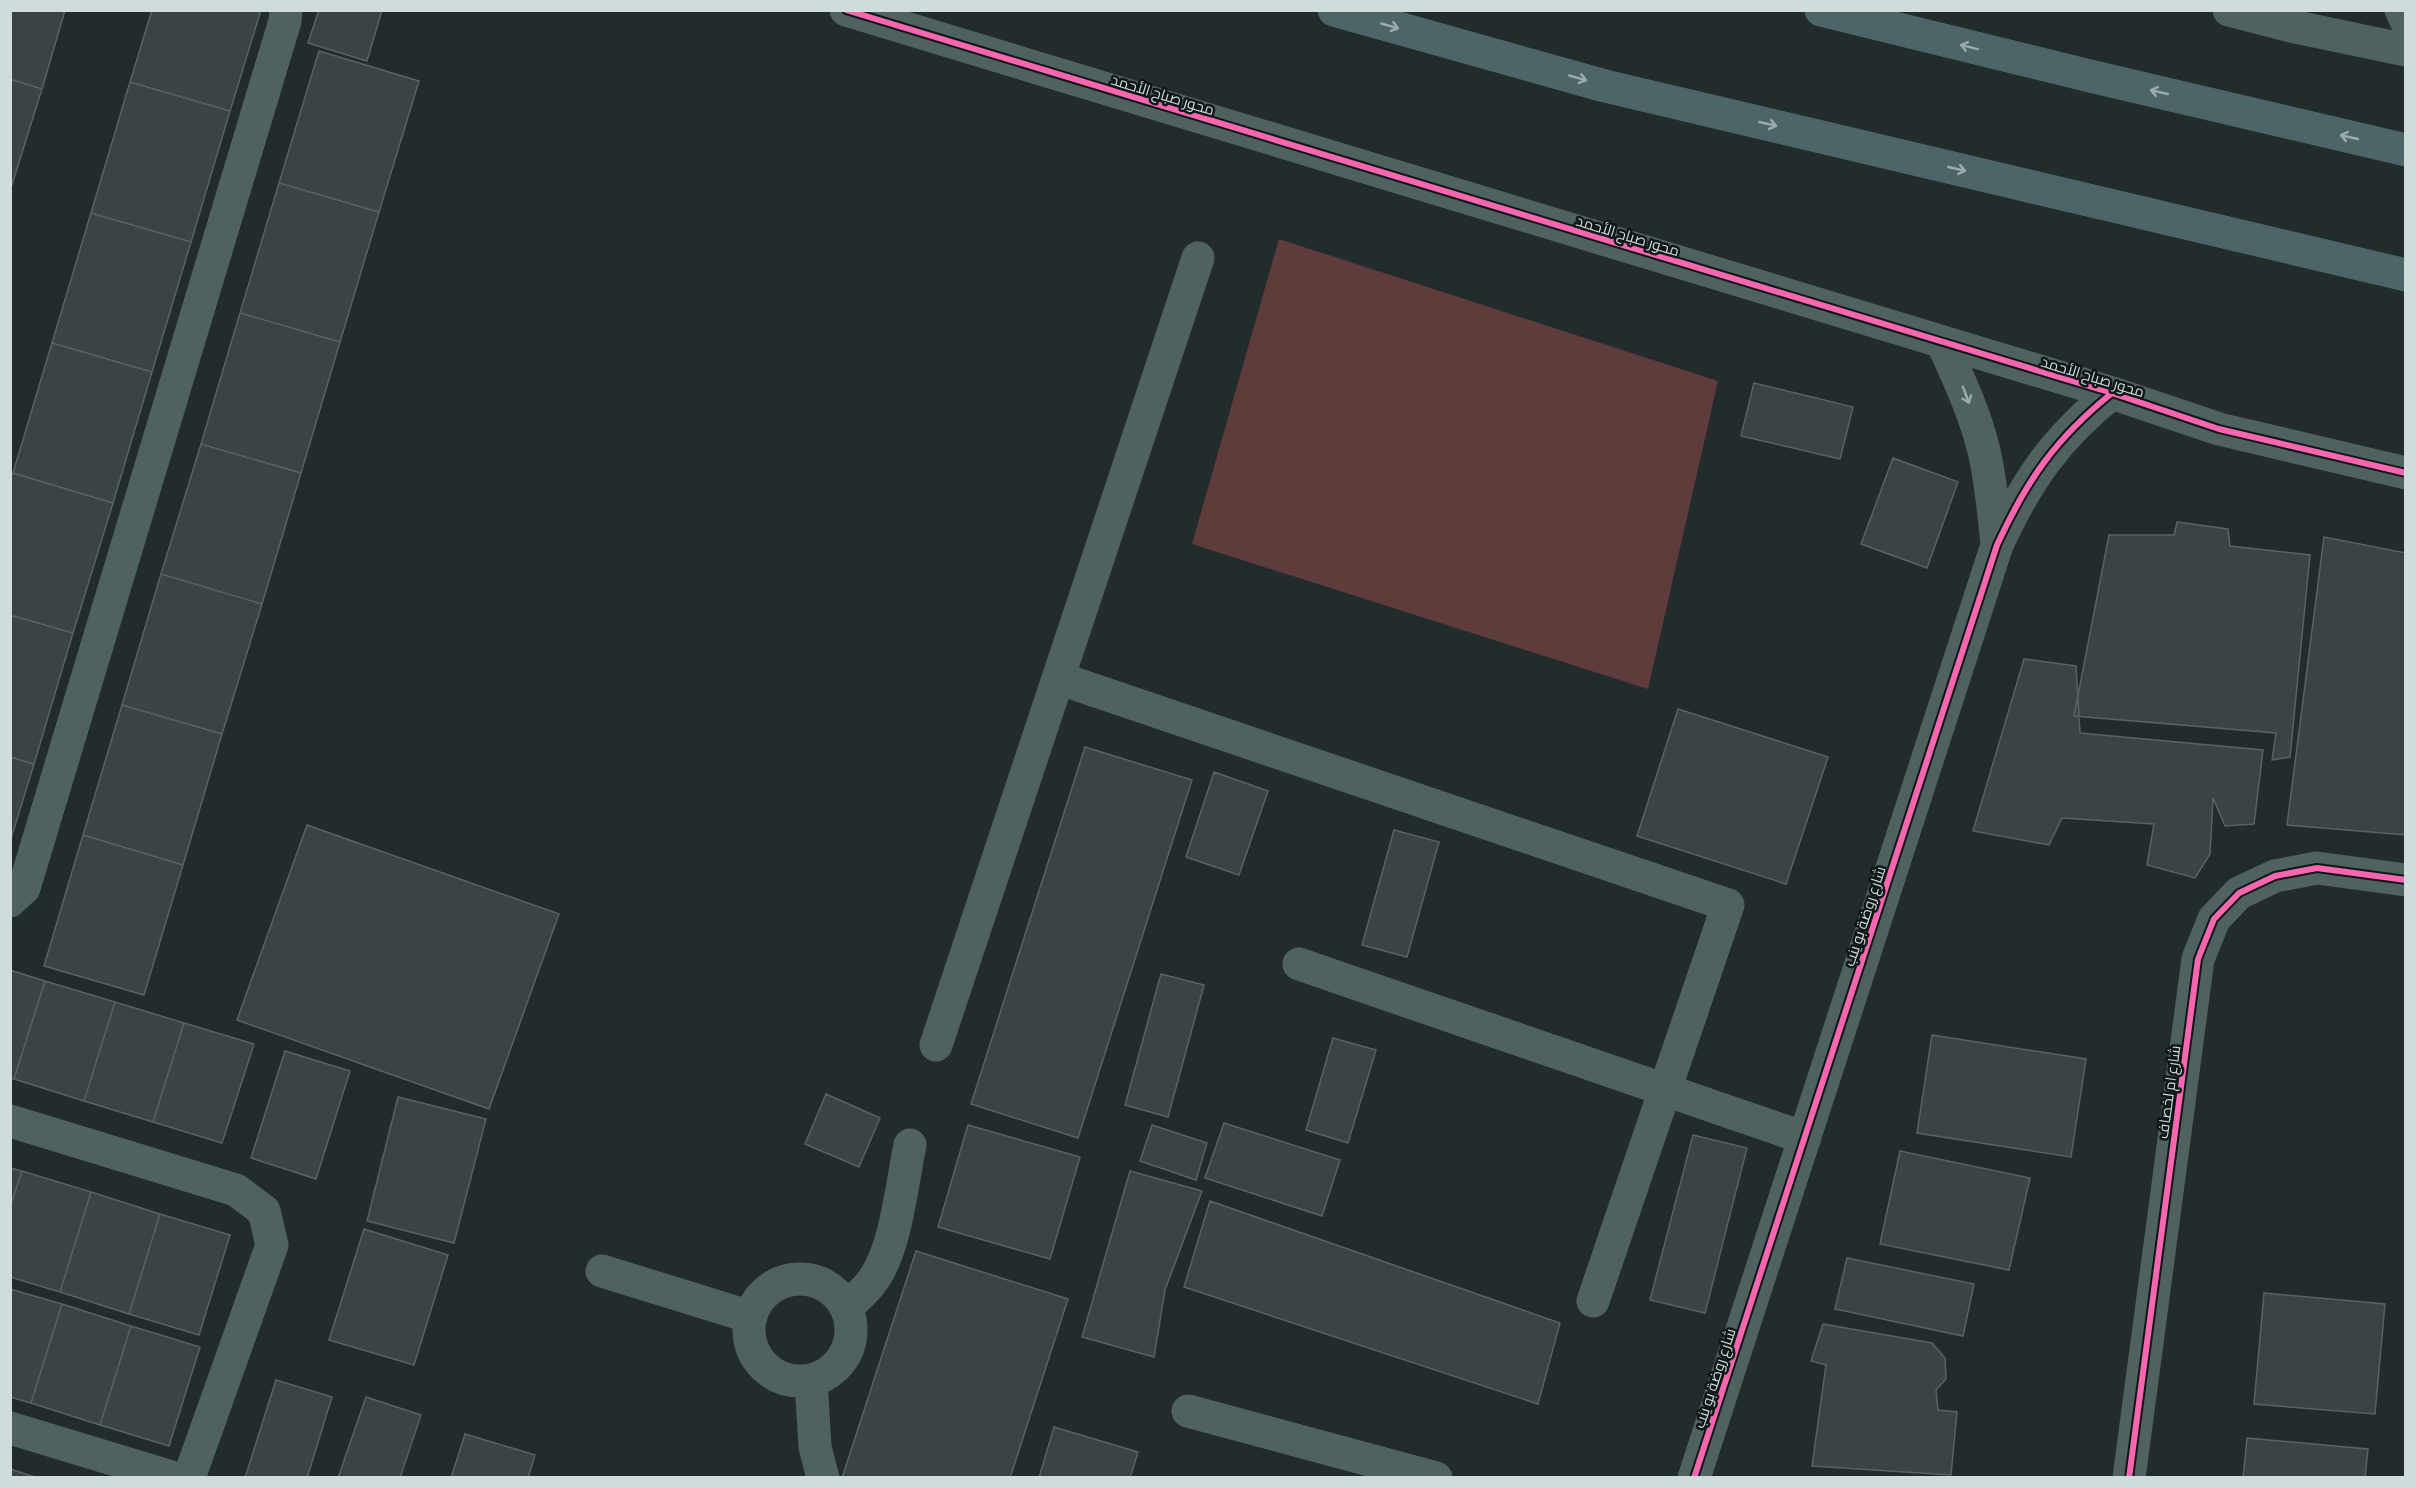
<svg xmlns="http://www.w3.org/2000/svg" width="2416" height="1488" font-family="Commissioner,Cairo,sans-serif">
<style>
.green{fill:#5f3c3c}
.building{fill:#3b4344;stroke:#5a6263;stroke-width:1.5}
.lines{fill:none;stroke-linecap:round;stroke-linejoin:round}
.minor{stroke:#506162;stroke-width:33}
.highway{stroke:#4e6567;stroke-width:33}
.cycleway-casing{stroke:#0f1717;stroke-width:10}
.cycleway{stroke:#f766af;stroke-width:6}
.oneway{stroke:#9cacad}
.oneway2{stroke:#9daaab}
.labels{text-anchor:middle;dominant-baseline:central;stroke-width:5;stroke-linejoin:round;paint-order:stroke}
.street-label{font-size:15px;fill:#d0dbdb;stroke:#0f1717}
</style>
<rect width="100%" height="100%" fill="#232c2d"/>
<path class="green" d="M 1279,239 L 1718,381 L 1648,689 L 1192,544 Z"/>
<path class="building" d="M 10,10 L 65,10 L 42,89 L 10,79 Z
M 152,10 L 261,10 L 230,111 L 130,82 Z
M 319,10 L 382,10 L 367,61 L 308,43 Z
M 319,51 L 419,81 L 379,212 L 279,183 Z
M 10,79 L 42,89 L 10,191 Z
M 130,82 L 230,111 L 191,242 L 91,213 Z
M 279,183 L 379,212 L 340,342 L 240,313 Z
M 91,213 L 191,242 L 152,372 L 52,343 Z
M 240,313 L 340,342 L 301,473 L 201,444 Z
M 52,343 L 152,372 L 113,503 L 13,473 Z
M 1754,383 L 1853,407 L 1840,459 L 1741,436 Z
M 201,444 L 301,473 L 262,604 L 161,574 Z
M 1893,458 L 1958,482 L 1927,568 L 1861,544 Z
M 13,473 L 113,503 L 73,633 L 10,615 L 10,480 Z
M 2177,522 L 2228,529 L 2230,546 L 2310,555 L 2290,757 L 2272,760 L 2276,733 L 2074,716 L 2109,535 L 2174,535 Z
M 2324,537 L 2406,553 L 2406,835 L 2287,825 Z
M 161,574 L 262,604 L 222,734 L 122,705 Z
M 10,615 L 73,633 L 34,764 L 10,757 Z
M 2024,659 L 2076,666 L 2080,733 L 2263,750 L 2254,824 L 2225,826 L 2213,798 L 2210,854 L 2195,878 L 2147,865 L 2154,824 L 2062,818 L 2049,845 L 1973,831 Z
M 122,705 L 222,734 L 183,865 L 83,835 Z
M 1678,709 L 1828,757 L 1786,884 L 1637,836 Z
M 1085,747 L 1192,780 L 1078,1138 L 971,1104 Z
M 10,757 L 34,764 L 10,842 Z
M 1214,772 L 1268,791 L 1239,875 L 1186,857 Z
M 307,825 L 559,914 L 489,1109 L 237,1020 Z
M 1394,830 L 1439,842 L 1407,957 L 1362,945 Z
M 83,835 L 183,865 L 144,995 L 44,966 Z
M 10,970 L 45,981 L 14,1079 L 10,1078 Z
M 1161,974 L 1204,985 L 1168,1117 L 1125,1105 Z
M 45,981 L 115,1002 L 84,1101 L 14,1079 Z
M 115,1002 L 184,1023 L 153,1122 L 84,1101 Z
M 184,1023 L 254,1044 L 222,1143 L 153,1122 Z
M 1932,1035 L 2086,1059 L 2071,1157 L 1917,1133 Z
M 1333,1038 L 1376,1050 L 1348,1143 L 1306,1130 Z
M 285,1051 L 350,1071 L 316,1179 L 251,1158 Z
M 826,1094 L 880,1118 L 859,1167 L 805,1144 Z
M 398,1097 L 486,1119 L 454,1243 L 367,1221 Z
M 1224,1123 L 1340,1160 L 1322,1216 L 1205,1178 Z
M 968,1125 L 1080,1157 L 1050,1259 L 938,1227 Z
M 1152,1125 L 1207,1143 L 1196,1180 L 1140,1161 Z
M 1693,1135 L 1747,1148 L 1705,1313 L 1650,1300 Z
M 1900,1151 L 2030,1178 L 2009,1270 L 1880,1244 Z
M 10,1168 L 22,1171 L 10,1207 Z
M 22,1171 L 91,1192 L 60,1292 L 10,1277 L 10,1207 Z
M 1130,1171 L 1202,1191 L 1165,1290 L 1154,1357 L 1082,1337 Z
M 91,1192 L 160,1214 L 129,1314 L 60,1292 Z
M 1210,1201 L 1560,1323 L 1538,1404 L 1184,1287 Z
M 160,1214 L 230,1235 L 199,1335 L 129,1314 Z
M 364,1229 L 448,1255 L 414,1365 L 329,1340 Z
M 916,1251 L 1068,1299 L 1010,1478 L 842,1478 Z
M 1847,1258 L 1974,1284 L 1963,1336 L 1835,1309 Z
M 10,1289 L 62,1304 L 31,1403 L 10,1397 Z
M 2264,1293 L 2385,1304 L 2375,1414 L 2254,1404 Z
M 62,1304 L 131,1326 L 100,1425 L 31,1403 Z
M 1823,1324 L 1932,1343 L 1945,1358 L 1946,1379 L 1936,1390 L 1938,1410 L 1957,1412 L 1951,1475 L 1812,1466 L 1826,1365 L 1811,1361 Z
M 131,1326 L 200,1347 L 169,1446 L 100,1425 Z
M 276,1380 L 332,1397 L 307,1478 L 245,1478 Z
M 366,1397 L 421,1415 L 400,1478 L 338,1478 Z
M 1054,1427 L 1138,1452 L 1130,1478 L 1039,1478 Z
M 465,1434 L 535,1455 L 528,1478 L 451,1478 Z
M 2247,1438 L 2368,1449 L 2365,1478 L 2243,1478 Z
M 10,1469 L 38,1478 L 10,1478 Z"/>
<g class="lines">
<path class="minor" d="M 846,10 L 2112,393 L 2219,429 L 2406,473
M 2229,10 L 2291,26 L 2406,50
M 2401,10 L 2406,21
M 1942,342 C 1958,377 1975,413 1984,451 C 1991,481 1994,513 1997,544
M 1058,678 L 1728,905 L 1593,1301
M 10,901 L 24,888 L 285,21 L 286,10
M 1299,964 L 1805,1138
M 936,1045 L 1198,258
M 10,1121 L 236,1190 L 264,1211 L 272,1245 L 189,1478
M 602,1271 L 751,1317
M749 1330a51 51 0 1 1 102 0a51 51 0 1 1-102 0Z
M 847,1307 C 856,1298 866,1291 873,1280 C 896,1249 902,1183 910,1145
M 811,1380 L 815,1447 L 823,1478
M 1188,1411 L 1436,1478
M 10,1428 L 175,1478
M 1694,1478 L 1997,545 C 2027,480 2055,439 2112,393
M 2129,1478 L 2198,959 L 2214,919 L 2239,893 L 2275,876 L 2317,868 L 2406,880"/>
<path class="highway" d="M 1334,10 L 1605,86 L 2406,275
M 1821,10 L 2090,76 L 2406,150"/>
<defs>
<path id="cycleway" d="M 846,10 L 2112,393 L 2219,429 L 2406,473
M 1694,1478 L 1997,545 C 2027,480 2055,439 2112,393
M 2129,1478 L 2198,959 L 2214,919 L 2239,893 L 2275,876 L 2317,868 L 2406,880"/>
</defs>
<use href="#cycleway" class="cycleway-casing"/>
<use href="#cycleway" class="cycleway"/>
</g>
<defs><path id="oneway-shaft" d="M-6 0H5M1.5-3L5.5 0L1.5 3" fill="none" stroke-width="1.6" stroke-linecap="round" stroke-linejoin="round" transform="scale(1.5)"/></defs>
<g class="oneway">
<use href="#oneway-shaft" transform="translate(1390 26) rotate(16)"/>
<use href="#oneway-shaft" transform="translate(1969 47) rotate(-166)"/>
<use href="#oneway-shaft" transform="translate(1578 78) rotate(16)"/>
<use href="#oneway-shaft" transform="translate(2159 92) rotate(-167)"/>
<use href="#oneway-shaft" transform="translate(1768 124) rotate(13)"/>
<use href="#oneway-shaft" transform="translate(2349 137) rotate(-167)"/>
<use href="#oneway-shaft" transform="translate(1957 169) rotate(13)"/>
</g>
<use class="oneway2" href="#oneway-shaft" transform="translate(1966 395) rotate(69)"/>
<g class="labels">
<g class="street-label">
<text transform="translate(1163 94) rotate(17)">محور صباح الأحمد</text>
<text transform="translate(1628 235) rotate(17)">محور صباح الأحمد</text>
<text transform="translate(2093 376) rotate(17)">محور صباح الأحمد</text>
<text transform="translate(1864 916) rotate(-72)">شارع روضة بو ينب</text>
<text transform="translate(2168 1092) rotate(-82)">شارع ام لخصاف</text>
<text transform="translate(1714 1378) rotate(-72)">شارع روضة بو ينب</text>
</g>
</g>
<rect width="2416" height="1488" fill="none" stroke="#d0dbdb" stroke-width="24"/>
</svg>
